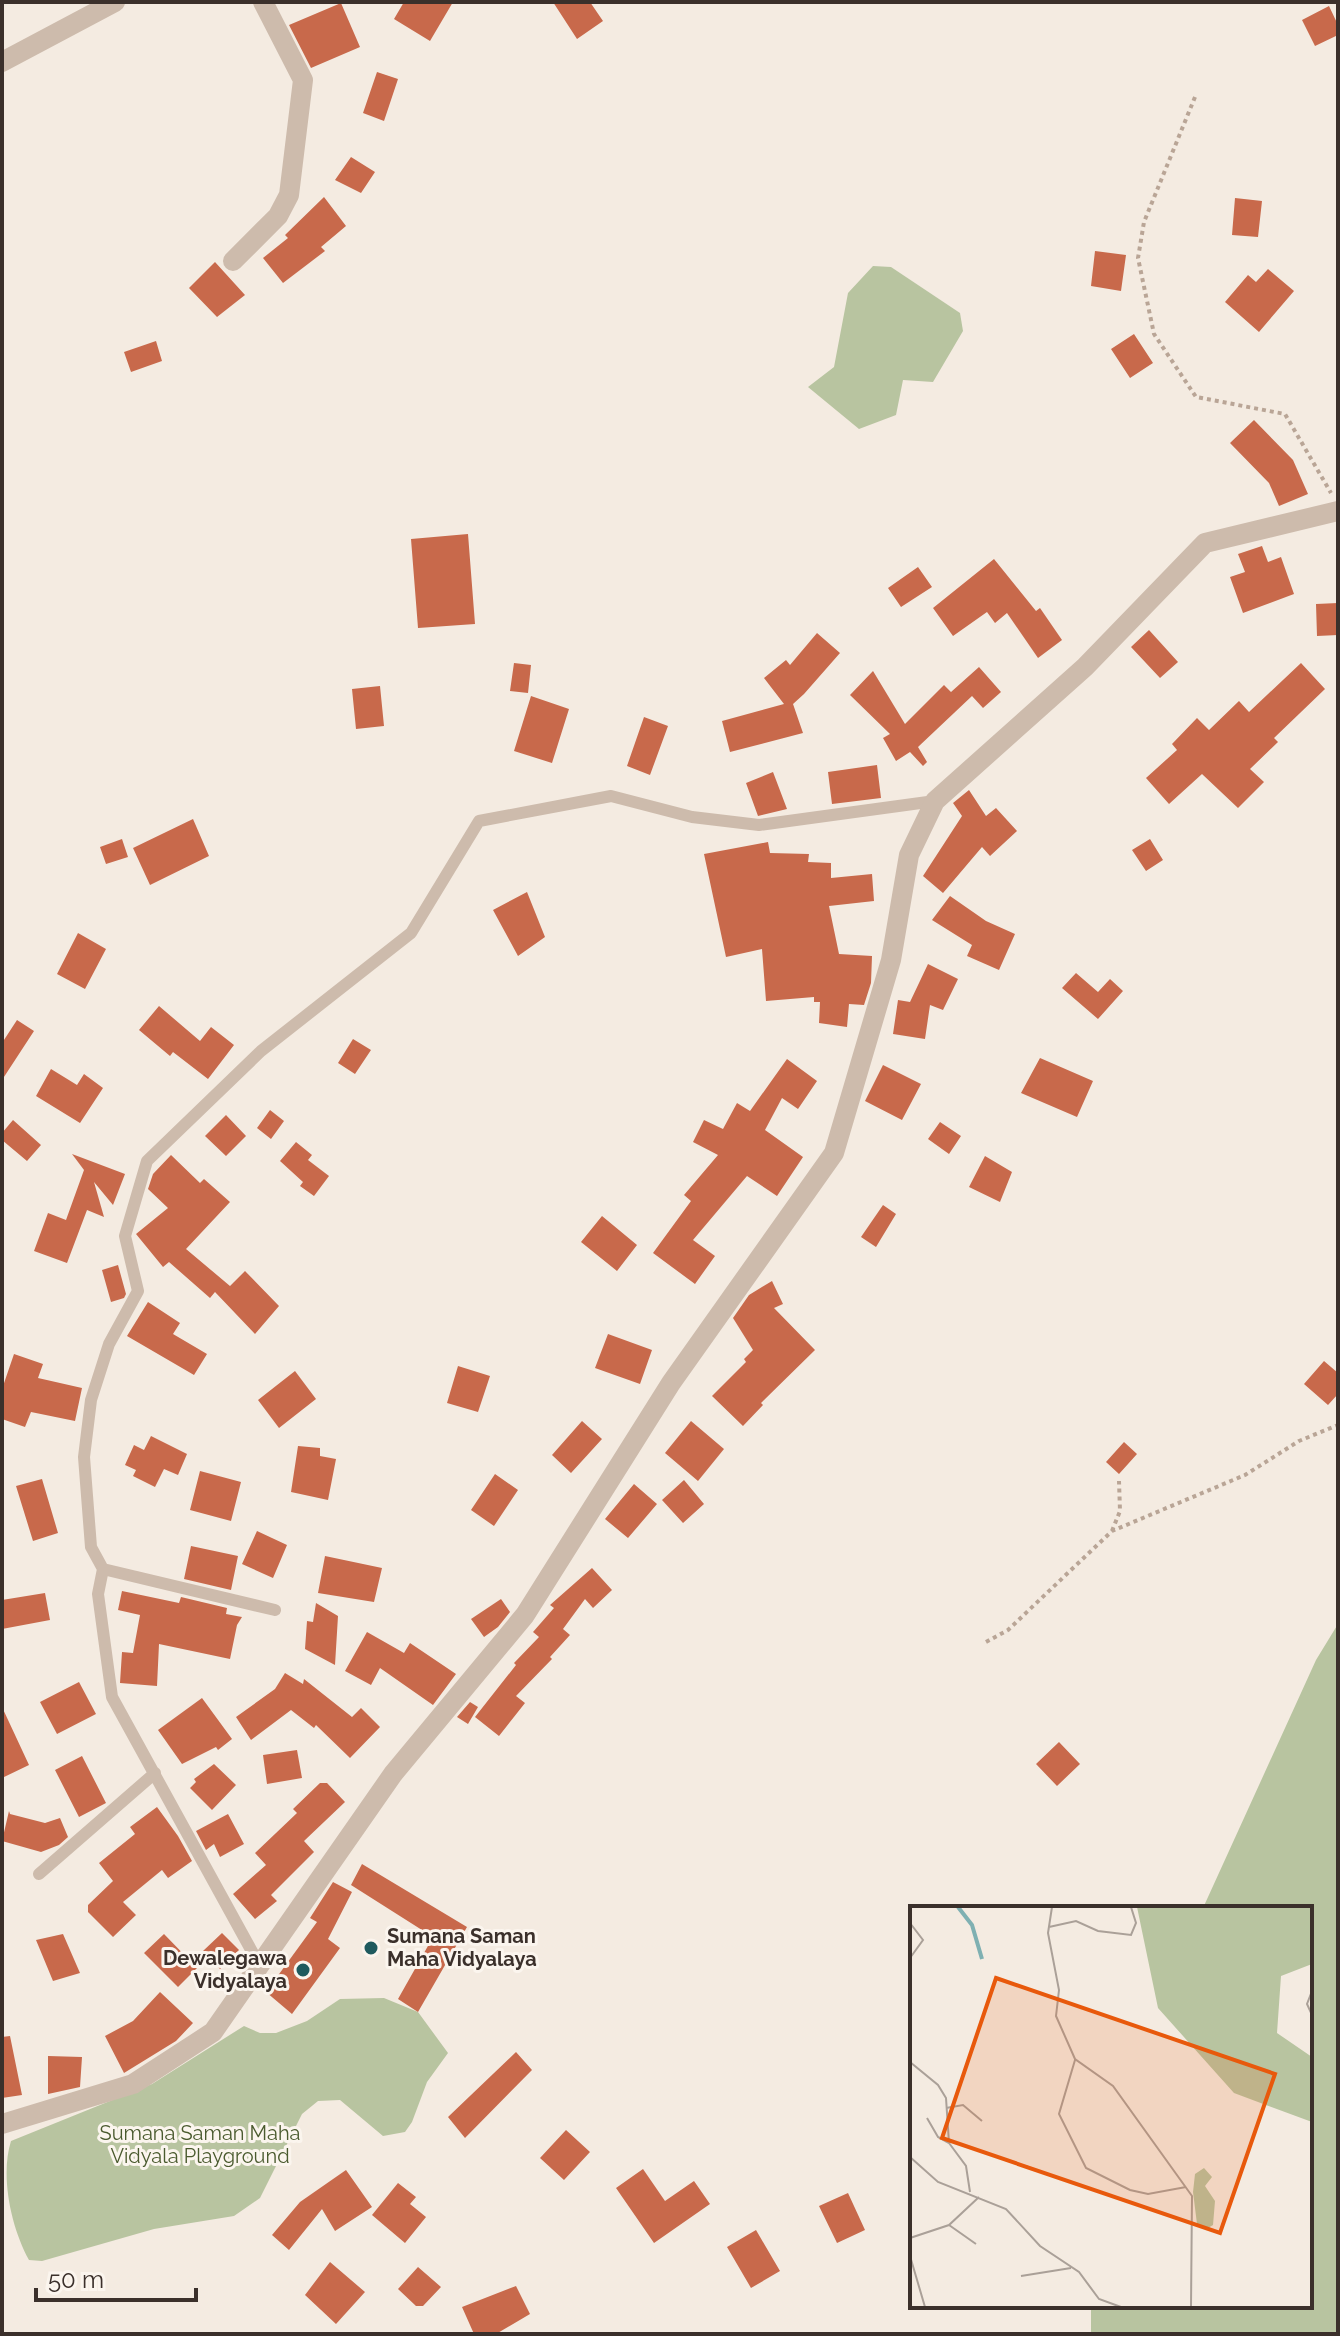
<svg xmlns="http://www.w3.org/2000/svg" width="1340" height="2336" font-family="Raleway,sans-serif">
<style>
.green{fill:#b8c4a0}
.building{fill:#c8694b}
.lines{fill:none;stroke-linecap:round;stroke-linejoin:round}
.path{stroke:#b9a596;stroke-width:4;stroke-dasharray:4 4;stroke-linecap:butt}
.lane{stroke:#cdbbac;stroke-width:12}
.street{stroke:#cdbbac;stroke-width:20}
.poi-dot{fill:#1f5a5e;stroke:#fbf5ee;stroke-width:3}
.labels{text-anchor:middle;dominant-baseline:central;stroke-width:6;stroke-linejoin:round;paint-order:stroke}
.poi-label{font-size:20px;font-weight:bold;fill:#3b302b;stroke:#fbf5ee;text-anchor:start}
.park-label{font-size:20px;fill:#4a5a2e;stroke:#fbf5ee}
.inset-river{fill:none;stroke:#7fb0b2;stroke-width:4}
.inset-road{fill:none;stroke:#aaa098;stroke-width:2}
.view{fill:#e8590c;fill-opacity:0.15;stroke:#e8590c;stroke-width:4}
.inset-edge{fill:none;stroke:#3b302b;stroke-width:4}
</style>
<rect width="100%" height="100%" fill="#f4ebe1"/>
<path class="green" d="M 873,266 L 891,267 L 960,313 L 963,331 L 933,382 L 903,380 L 896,415 L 859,429 L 808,387 L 834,367 L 848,293 Z
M 1338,1624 L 1338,2334 L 1091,2334 L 1091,2306 L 1310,2306 L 1310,1908 L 1203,1908 L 1316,1660 Z
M 384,1998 L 418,2012 L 448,2053 L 427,2082 L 412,2122 L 405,2132 L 383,2136 L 340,2100 L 318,2101 L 302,2114 L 260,2198 L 234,2216 L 154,2229 L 42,2261 L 29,2260 C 11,2227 0,2176 11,2141 L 152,2084 L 244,2026 L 260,2033 L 276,2033 L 307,2021 L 340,1999 Z"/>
<path class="building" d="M 404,2 L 453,2 L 430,41 L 394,19 Z
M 553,2 L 590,2 L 603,21 L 577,39 Z
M 341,3 L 360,47 L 311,68 L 289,25 Z
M 1329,6 L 1338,25 L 1338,35 L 1315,46 L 1302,20 Z
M 377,72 L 398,79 L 384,121 L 363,113 Z
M 351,157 L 375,172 L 361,193 L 335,180 Z
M 324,197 L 346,226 L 321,247 L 325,251 L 283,283 L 263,258 L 288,238 L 285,235 Z
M 1235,198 L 1262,201 L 1258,237 L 1232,235 Z
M 1095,251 L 1126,255 L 1121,291 L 1091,286 Z
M 215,262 L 245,295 L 217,317 L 189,288 Z
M 1268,269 L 1294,291 L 1259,332 L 1225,302 L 1248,275 L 1256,282 Z
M 1134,334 L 1153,363 L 1130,378 L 1111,349 Z
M 156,341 L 162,361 L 131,372 L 124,352 Z
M 1254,420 L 1293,460 L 1308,494 L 1279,506 L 1269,483 L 1230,443 Z
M 468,534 L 475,624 L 418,628 L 411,539 Z
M 1262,546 L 1268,562 L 1281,557 L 1294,594 L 1243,613 L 1230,577 L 1245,572 L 1238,554 Z
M 994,559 L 1036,611 L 1040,608 L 1062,640 L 1038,658 L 1007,613 L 995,623 L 987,612 L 953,636 L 933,608 Z
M 918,567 L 932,587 L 901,607 L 888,588 Z
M 1338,603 L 1338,635 L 1317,636 L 1316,604 Z
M 1149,630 L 1178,662 L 1160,678 L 1131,647 Z
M 817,633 L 840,653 L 804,694 L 793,704 L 803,733 L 730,752 L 722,721 L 784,704 L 764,678 L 786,660 L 790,665 Z
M 514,663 L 531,665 L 528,693 L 510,691 Z
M 1301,663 L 1325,689 L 1274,738 L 1278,742 L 1250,769 L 1264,782 L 1238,808 L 1202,774 L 1169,804 L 1146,778 L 1177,750 L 1172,744 L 1197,718 L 1209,730 L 1239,701 L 1249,712 Z
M 979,667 L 1001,692 L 983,708 L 972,696 L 918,747 L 927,762 L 923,766 L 910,752 L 896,761 L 883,738 L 890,734 L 850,695 L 873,671 L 905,724 L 944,685 L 951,692 Z
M 380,686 L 384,726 L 356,729 L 352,689 Z
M 531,696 L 569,709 L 552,763 L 514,751 Z
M 644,717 L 668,726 L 650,775 L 627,766 Z
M 877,765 L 881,798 L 832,804 L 828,772 Z
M 773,772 L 787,809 L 758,816 L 746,783 Z
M 969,790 L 986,816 L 996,808 L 1017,831 L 990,856 L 982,847 L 943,893 L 923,876 L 962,816 L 953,803 Z
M 193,819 L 209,856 L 150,885 L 133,848 Z
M 122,839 L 128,857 L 106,864 L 100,847 Z
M 1150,839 L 1163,860 L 1146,871 L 1132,850 Z
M 768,842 L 770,853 L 809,854 L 808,862 L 831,863 L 831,878 L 872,874 L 874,901 L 829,906 L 839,954 L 872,956 L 871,983 L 864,1005 L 849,1004 L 847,1027 L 819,1023 L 820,1002 L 814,1002 L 814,997 L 766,1001 L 762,949 L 726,957 L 704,854 Z
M 527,892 L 545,937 L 518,956 L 493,910 Z
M 950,896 L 986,921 L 1015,934 L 999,970 L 967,956 L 972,945 L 932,920 Z
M 78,933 L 106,949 L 85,989 L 57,974 Z
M 928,964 L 958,979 L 943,1010 L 930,1005 L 925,1039 L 893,1034 L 898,1000 L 910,1002 Z
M 1076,973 L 1098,992 L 1110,979 L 1123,991 L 1098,1019 L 1062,988 Z
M 159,1006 L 200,1041 L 211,1027 L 234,1045 L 208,1079 L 173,1052 L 170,1056 L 139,1030 Z
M 17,1020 L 34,1031 L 2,1080 L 2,1043 Z
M 353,1039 L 371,1050 L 355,1074 L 338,1063 Z
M 1040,1058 L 1093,1081 L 1077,1117 L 1021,1093 Z
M 787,1059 L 817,1081 L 798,1109 L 782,1098 L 765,1130 L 803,1157 L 777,1196 L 747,1176 L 693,1240 L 715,1256 L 695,1284 L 653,1253 L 691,1201 L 684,1195 L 718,1155 L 693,1142 L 704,1120 L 723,1129 L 737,1103 L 750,1111 Z
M 883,1065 L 921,1084 L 902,1120 L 865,1101 Z
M 51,1069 L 77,1085 L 84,1074 L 103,1088 L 80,1123 L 36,1096 Z
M 270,1110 L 284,1121 L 271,1139 L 257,1128 Z
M 226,1115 L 246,1136 L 226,1156 L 205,1136 Z
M 13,1120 L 41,1145 L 27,1161 L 2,1140 L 2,1133 Z
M 940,1122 L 961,1136 L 949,1154 L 928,1139 Z
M 296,1142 L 312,1155 L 308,1160 L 329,1176 L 314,1196 L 300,1186 L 303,1182 L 280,1161 Z
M 72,1154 L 125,1174 L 113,1205 L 94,1182 L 104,1217 L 87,1210 L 67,1263 L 34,1251 L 48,1213 L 66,1220 L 84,1170 Z
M 171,1155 L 200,1183 L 204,1179 L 230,1202 L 186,1249 L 230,1286 L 245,1271 L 279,1306 L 255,1334 L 215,1292 L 210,1298 L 169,1262 L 163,1267 L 136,1234 L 168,1208 L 148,1189 L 153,1174 Z
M 985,1156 L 1012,1172 L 1000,1202 L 969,1187 Z
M 883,1205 L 896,1214 L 876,1247 L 861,1237 Z
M 602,1216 L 637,1245 L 617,1271 L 581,1242 Z
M 118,1265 L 126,1294 L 124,1298 L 111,1302 L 102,1270 Z
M 772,1281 L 783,1304 L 774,1308 L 815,1350 L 761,1403 L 763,1405 L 743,1426 L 712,1396 L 746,1362 L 744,1359 L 753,1350 L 733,1318 L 749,1295 Z
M 148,1302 L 180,1323 L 173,1334 L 207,1354 L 194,1375 L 127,1336 Z
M 608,1334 L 652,1350 L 640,1384 L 595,1368 Z
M 14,1354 L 43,1364 L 38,1378 L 82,1388 L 75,1421 L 31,1412 L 25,1427 L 2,1419 L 2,1389 Z
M 1324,1361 L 1338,1373 L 1338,1394 L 1328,1405 L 1304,1384 Z
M 458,1366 L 490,1376 L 478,1412 L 447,1403 Z
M 295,1371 L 316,1399 L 279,1428 L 258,1400 Z
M 582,1421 L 602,1439 L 571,1473 L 552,1455 Z
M 691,1421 L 724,1449 L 698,1481 L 665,1453 Z
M 151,1436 L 187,1454 L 178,1475 L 164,1469 L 155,1487 L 133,1476 L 136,1470 L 125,1465 L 134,1445 L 144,1450 Z
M 1124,1442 L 1137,1454 L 1119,1474 L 1106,1462 Z
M 298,1446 L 320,1448 L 320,1456 L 336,1459 L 328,1500 L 291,1492 Z
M 200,1471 L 241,1482 L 231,1521 L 190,1510 Z
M 495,1474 L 518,1490 L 494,1526 L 471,1510 Z
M 42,1479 L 58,1533 L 33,1541 L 16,1486 Z
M 684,1480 L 704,1504 L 683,1523 L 662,1500 Z
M 634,1484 L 657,1504 L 628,1538 L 605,1519 Z
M 257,1531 L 287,1545 L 273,1578 L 242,1564 Z
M 191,1546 L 238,1556 L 231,1590 L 184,1579 Z
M 325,1556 L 382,1568 L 374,1602 L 318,1593 Z
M 592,1568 L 612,1590 L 593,1608 L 585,1599 L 563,1629 L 570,1635 L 550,1657 L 552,1659 L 516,1696 L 525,1703 L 499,1736 L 475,1717 L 516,1665 L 514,1663 L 539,1637 L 533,1632 L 554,1608 L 550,1605 Z
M 122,1591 L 179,1603 L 181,1597 L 227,1608 L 226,1614 L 242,1617 L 237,1625 L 230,1659 L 159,1644 L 157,1686 L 120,1683 L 122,1652 L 133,1653 L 140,1615 L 118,1610 Z
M 45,1593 L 50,1620 L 2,1629 L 2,1600 Z
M 501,1599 L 510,1612 L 498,1627 L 484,1637 L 471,1619 Z
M 316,1603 L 338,1616 L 335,1665 L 305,1649 L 307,1621 L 313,1622 Z
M 367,1632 L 404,1653 L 410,1643 L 456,1674 L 433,1705 L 380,1668 L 371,1685 L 345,1671 Z
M 285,1673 L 303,1684 L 304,1679 L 352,1717 L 361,1708 L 380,1727 L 350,1758 L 316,1725 L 314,1728 L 291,1710 L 251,1740 L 236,1717 L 275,1689 Z
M 79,1682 L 96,1714 L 57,1734 L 40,1702 Z
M 202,1698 L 232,1739 L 218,1750 L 216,1747 L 182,1764 L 158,1730 Z
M 470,1702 L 478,1707 L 468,1724 L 457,1717 Z
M 2,1707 L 29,1765 L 2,1778 Z
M 1059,1742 L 1080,1764 L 1057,1786 L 1036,1764 Z
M 297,1750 L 302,1778 L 267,1784 L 263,1755 Z
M 82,1756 L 106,1803 L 79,1817 L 55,1770 Z
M 214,1764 L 236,1785 L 212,1810 L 190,1788 L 196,1782 L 194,1779 Z
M 320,1783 L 327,1783 L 345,1802 L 304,1841 L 314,1852 L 271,1895 L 277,1901 L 255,1919 L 233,1894 L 266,1865 L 255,1853 L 297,1813 L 293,1809 Z
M 157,1807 L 178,1836 L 192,1861 L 168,1878 L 162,1870 L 123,1902 L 136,1915 L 113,1937 L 88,1912 L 88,1905 L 113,1881 L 99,1863 L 135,1834 L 130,1827 Z
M 9,1811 L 10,1814 L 45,1823 L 60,1818 L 68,1837 L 59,1845 L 41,1852 L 2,1841 Z
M 228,1814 L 244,1844 L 220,1857 L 214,1844 L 206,1850 L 196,1831 Z
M 362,1864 L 467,1927 L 418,2012 L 398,1999 L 433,1937 L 351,1885 Z
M 333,1882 L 352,1892 L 328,1939 L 340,1948 L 292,2014 L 266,1992 L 317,1922 L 310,1918 Z
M 222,1933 L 239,1950 L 220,1969 L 203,1951 Z
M 63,1934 L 80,1973 L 53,1981 L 36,1940 Z
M 164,1934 L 197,1968 L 178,1987 L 144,1953 Z
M 160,1992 L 193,2023 L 176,2041 L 124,2073 L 105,2036 L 133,2021 Z
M 10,2036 L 22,2095 L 2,2098 L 2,2037 Z
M 516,2052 L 532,2070 L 465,2138 L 448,2117 Z
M 48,2056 L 82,2057 L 80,2087 L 48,2094 Z
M 566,2130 L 590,2152 L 564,2180 L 540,2158 Z
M 643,2169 L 665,2201 L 694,2181 L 710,2204 L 654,2243 L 616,2188 Z
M 346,2170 L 372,2207 L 335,2231 L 322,2209 L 289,2250 L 272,2235 L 300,2202 Z
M 398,2183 L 416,2197 L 410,2204 L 426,2217 L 405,2243 L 372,2215 Z
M 848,2193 L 865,2230 L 837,2243 L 819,2206 Z
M 756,2230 L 780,2271 L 751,2288 L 727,2247 Z
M 330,2262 L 365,2292 L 336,2324 L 305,2295 Z
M 418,2267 L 441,2287 L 423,2306 L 416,2306 L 398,2289 Z
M 516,2286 L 530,2314 L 496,2334 L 474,2334 L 462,2307 Z"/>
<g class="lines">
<path class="path" d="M 1195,97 L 1144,222 L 1138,258 L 1154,334 L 1196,397 L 1285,414 L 1331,493
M 1112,1531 L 1120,1511 L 1119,1481
M 986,1642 L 1008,1630 L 1112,1531 L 1245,1475 L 1299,1441 L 1338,1425"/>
<path class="lane" d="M 103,1569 L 275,1610
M 39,1874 L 155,1773
M 260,1966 L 112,1697 L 98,1594 L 103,1569 L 91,1547 L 84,1457 L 91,1400 L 109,1344 L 138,1291 L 125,1236 L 147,1161 L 261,1051 L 411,933 L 479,821 L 611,796 L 692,817 L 759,825 L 935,801"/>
<path class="street" d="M 2,62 L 115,2
M 233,261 L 278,216 L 289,195 L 303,80 L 263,2
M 2,2124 L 133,2084 L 213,2032 L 393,1774 L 525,1615 L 671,1383 L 834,1153 L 891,960 L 909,855 L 935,801 L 1085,667 L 1205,543 L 1338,511"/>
</g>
<g class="poi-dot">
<circle cx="371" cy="1948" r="8"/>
<circle cx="303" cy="1970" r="8"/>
</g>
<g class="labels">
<g class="poi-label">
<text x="387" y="1936">Sumana Saman<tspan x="387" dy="23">Maha Vidyalaya</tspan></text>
<text x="287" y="1958" text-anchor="end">Dewalegawa<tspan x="287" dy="23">Vidyalaya</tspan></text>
</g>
<g class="park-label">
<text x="200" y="2133">Sumana Saman Maha<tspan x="200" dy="23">Vidyala Playground</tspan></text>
</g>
</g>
<g transform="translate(910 1906)">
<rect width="402" height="402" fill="#f4ebe1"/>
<path d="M 227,1 L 402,1 L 402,58 L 371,70 L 367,127 L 402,151 L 402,216 L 324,187 L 248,102 ZM 294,262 L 302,271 L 295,280 L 305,295 L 303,319 L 298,322 L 287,318 L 283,286 L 285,268 Z" fill="#b8c4a0"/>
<path class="inset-river" d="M 48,1 L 62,19 L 72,53"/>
<path class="inset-road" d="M 142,1 L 138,27 L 149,84 L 146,110 L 165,153 L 203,180 L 282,290 L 281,401M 0,17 L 13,34 L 0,52M 139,21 L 166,15 L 188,25 L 221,29 L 226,17 L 221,1M 402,85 L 397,98 L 402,109M 165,154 L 149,208 L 176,262 L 220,284 L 238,288 L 276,281M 0,156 L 28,179 L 36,192 L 39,237 L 56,260 L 60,286M 36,202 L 53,199 L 72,215M 17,212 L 28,231 L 39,237M 0,251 L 28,276 L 96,303 L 130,340 L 169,366 L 189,393 L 211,401M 39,319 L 66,338M 0,332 L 39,319 L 69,291M 0,350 L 15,401M 111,370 L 161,362"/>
<path class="view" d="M 86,72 L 365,168 L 310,327 L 32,232 Z"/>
<rect width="402" height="402" class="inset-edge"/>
</g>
<rect width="1340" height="2336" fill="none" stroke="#3b302b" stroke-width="8"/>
<path d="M36 2288v12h160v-12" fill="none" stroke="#3b302b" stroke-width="4"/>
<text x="48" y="2288" font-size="24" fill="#3b302b" stroke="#fbf5ee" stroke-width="6" paint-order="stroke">50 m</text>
</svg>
